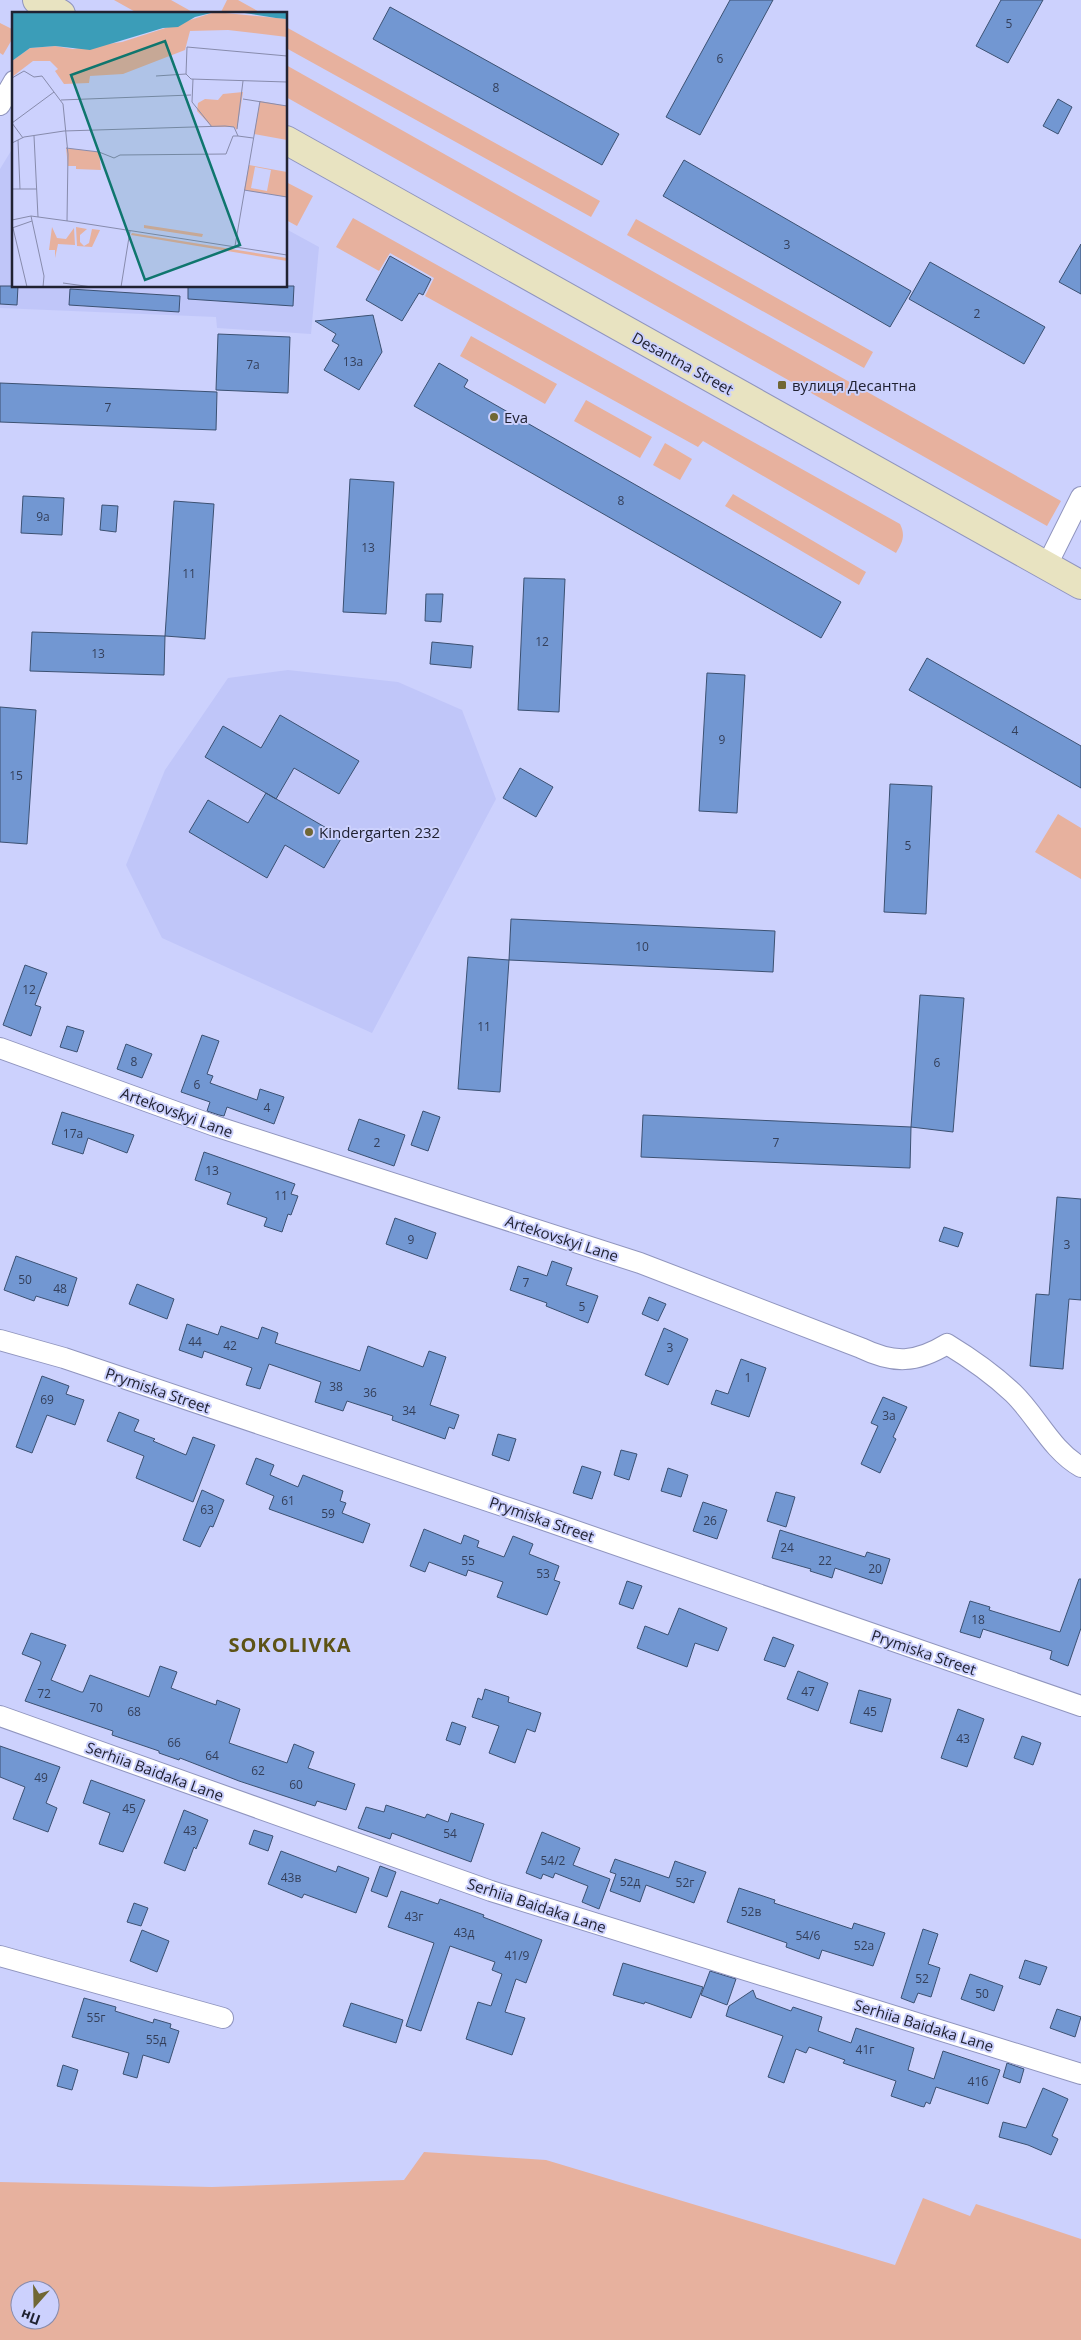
<svg xmlns="http://www.w3.org/2000/svg" width="1081" height="2340" font-family="'Open Sans',sans-serif">
<style>
.built{fill:#c0c6f9}
.green{fill:#e7b19e;fill-rule:evenodd}
.building{fill:#7297d2;stroke:#3c5172}
.lines{fill:none;stroke-linecap:round;stroke-linejoin:round}
.minor-casing{stroke:#9095be;stroke-width:22}
.secondary-casing{stroke:#9095be;stroke-width:30}
.minor{stroke:#fff;stroke-width:20}
.secondary{stroke:#e8e3c1;stroke-width:28}
.poi-dot{fill:#706734;stroke:#ccd1fd;stroke-width:2}
.labels{text-anchor:middle;dominant-baseline:central;stroke-width:4;stroke-linejoin:round;paint-order:stroke}
.number-label{font-size:12px;fill:#343f5a}
.street-label{font-size:15px;fill:#202232;stroke:#ccd1fd}
.poi-label{font-size:15px;fill:#202232;stroke:#ccd1fd;text-anchor:start}
.district-label{font-size:20px;font-weight:bold;letter-spacing:1px;fill:#5d5316;stroke:#ccd1fd}
.inset-road{fill:none;stroke:#878bac;stroke-width:1}
.view{fill:#0f766e;fill-opacity:0.15;stroke:#0f766e;stroke-width:2.5}
.inset-edge{fill:none;stroke:#202232;stroke-width:2.5}
</style>
<rect width="100%" height="100%" fill="#ccd1fd"/>
<path class="built" d="M 14,146 L 14,286 L 286,286 L 286,229 L 319,247 L 311,334 L 217,328 L 216,317 L 0,308 L 0,169 Z
M 288,670 L 398,682 L 462,710 L 496,799 L 372,1033 L 162,938 L 126,865 L 165,770 L 228,678 Z"/>
<path class="green" d="M 114,0 L 171,0 L 196,14 L 139,14 Z
M 227,0 L 238,0 L 263,14 L 224,14 L 221,12 Z
M 0,23 L 14,30 L 14,36 L 3,55 L 0,53 Z
M 286,27 L 600,201 L 591,217 L 286,48 Z
M 286,65 L 1061,501 L 1047,526 L 286,97 Z
M 286,182 L 313,196 L 297,226 L 286,220 Z
M 353,218 L 900,524 C 906,536 902,543 896,553 L 703,441 L 698,447 L 425,296 L 434,278 L 390,253 L 379,271 L 336,247 Z
M 636,219 L 873,352 L 864,368 L 627,235 Z
M 471,336 L 557,384 L 545,404 L 460,356 Z
M 586,400 L 652,437 L 640,458 L 574,421 Z
M 665,443 L 692,459 L 680,480 L 653,465 Z
M 733,494 L 866,572 L 859,585 L 725,506 Z
M 1058,814 L 1081,828 L 1081,879 L 1035,852 Z
M 424,2152 L 546,2160 L 895,2265 L 923,2198 L 970,2216 L 976,2204 L 1081,2239 L 1081,2340 L 0,2340 L 0,2182 L 212,2187 L 404,2180 ZM 20,2290 L 50,2290 L 50,2320 L 20,2320 Z"/>
<path class="building" d="M 730,0 L 773,0 L 700,135 L 666,117 Z
M 1001,0 L 1043,0 L 1008,63 L 976,46 Z
M 390,7 L 619,134 L 602,165 L 373,39 Z
M 1058,99 L 1072,107 L 1058,134 L 1043,126 Z
M 684,160 L 911,291 L 890,327 L 663,196 Z
M 1081,244 L 1081,294 L 1059,282 Z
M 390,256 L 431,279 L 423,295 L 419,293 L 402,321 L 366,300 Z
M 930,262 L 1045,327 L 1024,364 L 909,299 Z
M 0,286 L 18,286 L 17,305 L 0,304 Z
M 188,286 L 294,286 L 293,306 L 188,299 Z
M 70,289 L 180,296 L 179,312 L 69,305 Z
M 373,315 L 382,352 L 359,390 L 324,370 L 339,345 L 332,341 L 336,334 L 315,321 Z
M 218,334 L 290,337 L 288,393 L 216,390 Z
M 439,363 L 468,380 L 464,387 L 841,602 L 821,638 L 414,406 Z
M 0,383 L 217,392 L 216,430 L 0,422 Z
M 350,479 L 394,482 L 386,614 L 343,612 Z
M 23,496 L 64,498 L 62,535 L 21,533 Z
M 174,501 L 214,504 L 205,639 L 165,636 Z
M 102,505 L 118,506 L 116,532 L 100,530 Z
M 524,578 L 565,579 L 559,712 L 518,710 Z
M 426,594 L 443,594 L 441,622 L 425,621 Z
M 32,632 L 165,636 L 164,675 L 30,671 Z
M 432,642 L 473,646 L 471,668 L 430,664 Z
M 927,658 L 1081,746 L 1081,788 L 909,690 Z
M 707,673 L 745,675 L 737,813 L 699,811 Z
M 0,707 L 36,710 L 27,844 L 0,842 Z
M 280,715 L 359,761 L 339,794 L 294,768 L 276,799 L 205,757 L 223,726 L 261,748 Z
M 520,768 L 553,787 L 536,817 L 503,798 Z
M 890,784 L 932,786 L 926,914 L 884,912 Z
M 266,793 L 342,837 L 324,868 L 285,845 L 267,878 L 189,832 L 208,800 L 248,823 Z
M 511,919 L 775,931 L 773,972 L 509,960 Z
M 468,957 L 509,960 L 500,1092 L 458,1089 Z
M 25,965 L 47,973 L 35,1005 L 41,1007 L 31,1036 L 3,1025 Z
M 920,995 L 964,998 L 953,1132 L 911,1127 Z
M 67,1026 L 84,1031 L 77,1052 L 60,1047 Z
M 202,1035 L 219,1041 L 207,1074 L 213,1076 L 210,1083 L 257,1100 L 260,1089 L 284,1097 L 274,1124 L 227,1107 L 224,1116 L 219,1115 L 207,1111 L 210,1102 L 181,1092 Z
M 126,1044 L 152,1054 L 142,1078 L 117,1069 Z
M 423,1111 L 440,1117 L 428,1151 L 411,1145 Z
M 62,1112 L 134,1135 L 127,1153 L 88,1138 L 83,1154 L 52,1144 Z
M 643,1115 L 911,1127 L 910,1168 L 641,1157 Z
M 359,1119 L 405,1135 L 394,1166 L 348,1150 Z
M 204,1152 L 295,1184 L 291,1194 L 298,1196 L 291,1215 L 288,1214 L 282,1232 L 264,1226 L 267,1218 L 227,1204 L 231,1193 L 195,1180 Z
M 1057,1197 L 1081,1199 L 1081,1300 L 1069,1299 L 1063,1369 L 1030,1366 L 1036,1294 L 1049,1295 Z
M 395,1218 L 436,1233 L 427,1259 L 386,1244 Z
M 944,1227 L 963,1233 L 958,1247 L 939,1241 Z
M 16,1256 L 77,1278 L 68,1306 L 36,1296 L 34,1301 L 4,1290 Z
M 552,1261 L 572,1268 L 566,1285 L 598,1296 L 588,1323 L 546,1306 L 547,1303 L 510,1290 L 518,1266 L 547,1276 Z
M 137,1284 L 174,1299 L 167,1319 L 129,1304 Z
M 649,1297 L 666,1304 L 658,1321 L 642,1314 Z
M 187,1324 L 218,1335 L 221,1326 L 258,1339 L 262,1327 L 278,1333 L 275,1343 L 360,1371 L 368,1346 L 423,1367 L 429,1351 L 446,1357 L 430,1405 L 459,1415 L 454,1429 L 449,1427 L 445,1439 L 392,1420 L 393,1416 L 347,1401 L 343,1411 L 315,1402 L 321,1382 L 269,1364 L 260,1389 L 246,1385 L 252,1368 L 204,1351 L 202,1358 L 179,1350 Z
M 664,1328 L 688,1339 L 668,1385 L 645,1375 Z
M 741,1359 L 766,1368 L 749,1417 L 711,1404 L 716,1390 L 728,1394 Z
M 42,1376 L 69,1386 L 66,1394 L 84,1400 L 75,1425 L 47,1415 L 32,1453 L 16,1447 Z
M 883,1397 L 907,1407 L 893,1437 L 896,1439 L 880,1473 L 861,1464 L 878,1426 L 871,1423 Z
M 119,1412 L 139,1420 L 134,1431 L 155,1439 L 153,1441 L 186,1455 L 193,1437 L 215,1445 L 193,1502 L 136,1478 L 144,1456 L 107,1441 Z
M 498,1434 L 516,1439 L 509,1461 L 492,1455 Z
M 621,1450 L 637,1454 L 629,1480 L 614,1475 Z
M 256,1458 L 274,1465 L 270,1475 L 298,1487 L 303,1475 L 343,1491 L 340,1501 L 346,1503 L 342,1513 L 370,1524 L 363,1543 L 269,1509 L 274,1496 L 246,1484 Z
M 582,1466 L 601,1472 L 592,1499 L 573,1493 Z
M 668,1468 L 688,1475 L 681,1497 L 661,1491 Z
M 202,1490 L 224,1500 L 213,1527 L 210,1526 L 200,1547 L 183,1540 Z
M 776,1492 L 795,1497 L 786,1527 L 767,1521 Z
M 703,1502 L 727,1510 L 717,1539 L 693,1531 Z
M 424,1529 L 461,1544 L 464,1535 L 479,1541 L 477,1547 L 504,1557 L 513,1536 L 533,1544 L 529,1554 L 559,1566 L 554,1580 L 560,1582 L 547,1615 L 497,1597 L 503,1582 L 468,1570 L 466,1576 L 429,1562 L 425,1572 L 410,1566 Z
M 780,1530 L 865,1557 L 867,1552 L 890,1559 L 882,1584 L 835,1568 L 832,1578 L 810,1571 L 811,1569 L 772,1558 Z
M 1079,1579 L 1081,1579 L 1081,1628 L 1068,1666 L 1050,1659 L 1052,1651 L 983,1629 L 980,1638 L 960,1632 L 970,1601 L 990,1607 L 989,1610 L 1060,1632 Z
M 627,1581 L 642,1586 L 633,1609 L 619,1604 Z
M 679,1608 L 727,1628 L 718,1651 L 695,1643 L 687,1667 L 637,1648 L 645,1626 L 668,1635 Z
M 31,1633 L 66,1645 L 51,1680 L 81,1692 L 83,1692 L 90,1675 L 149,1697 L 160,1666 L 177,1672 L 171,1688 L 216,1705 L 217,1700 L 240,1709 L 229,1743 L 287,1763 L 294,1744 L 314,1752 L 308,1768 L 355,1784 L 346,1810 L 317,1801 L 315,1806 L 239,1781 L 180,1758 L 179,1760 L 159,1753 L 159,1751 L 112,1735 L 113,1731 L 25,1701 L 41,1663 L 40,1661 L 22,1654 Z
M 773,1637 L 794,1645 L 785,1667 L 764,1660 Z
M 798,1671 L 828,1683 L 818,1711 L 787,1699 Z
M 485,1689 L 509,1697 L 508,1702 L 541,1713 L 535,1732 L 527,1729 L 515,1763 L 489,1753 L 499,1726 L 472,1717 L 478,1698 L 482,1700 Z
M 859,1690 L 891,1699 L 882,1732 L 850,1723 Z
M 958,1709 L 984,1719 L 967,1767 L 941,1758 Z
M 452,1722 L 466,1727 L 460,1745 L 446,1740 Z
M 1022,1736 L 1041,1743 L 1033,1765 L 1014,1758 Z
M 0,1746 L 60,1767 L 46,1803 L 57,1808 L 48,1832 L 13,1819 L 25,1787 L 0,1777 Z
M 91,1780 L 145,1800 L 123,1852 L 99,1844 L 110,1813 L 83,1803 Z
M 386,1805 L 425,1818 L 427,1814 L 448,1822 L 451,1813 L 484,1824 L 471,1862 L 392,1833 L 390,1839 L 358,1828 L 366,1807 L 384,1812 Z
M 184,1810 L 208,1820 L 196,1849 L 194,1847 L 185,1871 L 164,1863 Z
M 254,1830 L 273,1836 L 268,1851 L 249,1844 Z
M 542,1832 L 580,1848 L 573,1865 L 610,1879 L 599,1909 L 582,1902 L 588,1886 L 555,1873 L 553,1878 L 543,1874 L 541,1879 L 526,1873 Z
M 281,1851 L 336,1872 L 338,1866 L 369,1878 L 356,1913 L 304,1894 L 302,1898 L 268,1884 Z
M 615,1859 L 669,1878 L 675,1861 L 706,1872 L 694,1903 L 646,1885 L 640,1902 L 610,1891 L 616,1874 L 610,1872 Z
M 380,1866 L 396,1872 L 387,1897 L 371,1891 Z
M 739,1888 L 775,1900 L 774,1903 L 852,1929 L 854,1923 L 885,1933 L 873,1966 L 822,1950 L 819,1959 L 786,1947 L 787,1943 L 727,1922 Z
M 401,1891 L 438,1904 L 440,1899 L 484,1915 L 483,1917 L 542,1940 L 526,1983 L 516,1979 L 505,2012 L 525,2018 L 512,2055 L 466,2039 L 478,2002 L 491,2006 L 502,1974 L 492,1970 L 495,1962 L 450,1946 L 421,2031 L 406,2026 L 434,1943 L 388,1927 Z
M 134,1903 L 148,1908 L 141,1926 L 127,1922 Z
M 923,1929 L 938,1934 L 928,1964 L 940,1968 L 931,1997 L 918,1993 L 914,2003 L 901,1998 Z
M 142,1930 L 169,1941 L 157,1972 L 130,1961 Z
M 1025,1960 L 1047,1967 L 1040,1985 L 1019,1978 Z
M 623,1963 L 703,1987 L 691,2018 L 645,2002 L 644,2004 L 613,1995 Z
M 710,1971 L 736,1979 L 727,2005 L 701,1995 Z
M 970,1974 L 1003,1986 L 994,2011 L 961,1999 Z
M 753,1990 L 756,1998 L 791,2011 L 793,2007 L 822,2017 L 818,2031 L 851,2043 L 856,2028 L 914,2048 L 908,2070 L 934,2079 L 943,2051 L 1000,2070 L 988,2104 L 936,2087 L 930,2104 L 926,2102 L 924,2107 L 920,2106 L 891,2096 L 896,2081 L 843,2063 L 845,2060 L 809,2047 L 806,2053 L 796,2049 L 784,2083 L 768,2077 L 783,2036 L 726,2016 L 729,2006 Z
M 84,1998 L 116,2007 L 115,2011 L 153,2023 L 154,2019 L 171,2024 L 170,2028 L 179,2031 L 169,2063 L 143,2055 L 137,2078 L 123,2074 L 129,2053 L 72,2037 Z
M 351,2003 L 403,2020 L 396,2043 L 343,2026 Z
M 1057,2009 L 1081,2017 L 1075,2037 L 1050,2028 Z
M 1007,2063 L 1024,2069 L 1020,2083 L 1003,2077 Z
M 63,2065 L 78,2070 L 72,2090 L 57,2086 Z
M 1043,2088 L 1068,2099 L 1052,2136 L 1058,2139 L 1051,2155 L 1028,2145 L 999,2137 L 1003,2122 L 1026,2128 Z"/>
<g class="lines">
<defs>
<path id="minor" d="M 0,105 L 14,81
M 1046,567 L 1081,497
M 0,1048 L 215,1126 L 640,1263 L 861,1348 C 894,1364 916,1363 947,1344 C 970,1358 993,1374 1013,1393 C 1037,1416 1051,1450 1081,1467
M 0,1340 L 64,1358 L 547,1521 L 1081,1706
M 0,1716 L 491,1891 L 1081,2074
M 0,1956 L 223,2018"/>
<path id="secondary" d="M 37,0 L 61,14
M 286,140 L 1081,585"/>
</defs>
<use href="#minor" class="minor-casing"/>
<use href="#secondary" class="secondary-casing"/>
<use href="#minor" class="minor"/>
<use href="#secondary" class="secondary"/>
</g>
<g class="poi-dot">
<rect x="777" y="380" width="10" height="10" rx="2.5"/>
<circle cx="494" cy="417" r="5"/>
<circle cx="309" cy="832" r="5"/>
</g>
<g class="labels">
<g class="number-label">
<text x="1009" y="23">5</text>
<text x="720" y="58">6</text>
<text x="496" y="87">8</text>
<text x="787" y="244">3</text>
<text x="977" y="313">2</text>
<text x="353" y="361">13а</text>
<text x="253" y="364">7а</text>
<text x="108" y="407">7</text>
<text x="621" y="500">8</text>
<text x="43" y="516">9а</text>
<text x="368" y="547">13</text>
<text x="189" y="573">11</text>
<text x="542" y="641">12</text>
<text x="98" y="653">13</text>
<text x="1015" y="730">4</text>
<text x="722" y="739">9</text>
<text x="16" y="775">15</text>
<text x="908" y="845">5</text>
<text x="642" y="946">10</text>
<text x="29" y="989">12</text>
<text x="484" y="1026">11</text>
<text x="134" y="1061">8</text>
<text x="937" y="1062">6</text>
<text x="197" y="1084">6</text>
<text x="267" y="1107">4</text>
<text x="73" y="1133">17а</text>
<text x="377" y="1142">2</text>
<text x="776" y="1142">7</text>
<text x="212" y="1170">13</text>
<text x="281" y="1195">11</text>
<text x="411" y="1239">9</text>
<text x="1067" y="1244">3</text>
<text x="25" y="1279">50</text>
<text x="526" y="1282">7</text>
<text x="60" y="1288">48</text>
<text x="582" y="1306">5</text>
<text x="195" y="1341">44</text>
<text x="230" y="1345">42</text>
<text x="670" y="1347">3</text>
<text x="748" y="1377">1</text>
<text x="336" y="1386">38</text>
<text x="370" y="1392">36</text>
<text x="47" y="1399">69</text>
<text x="409" y="1410">34</text>
<text x="889" y="1415">3а</text>
<text x="288" y="1500">61</text>
<text x="207" y="1509">63</text>
<text x="328" y="1513">59</text>
<text x="710" y="1520">26</text>
<text x="787" y="1547">24</text>
<text x="468" y="1560">55</text>
<text x="825" y="1560">22</text>
<text x="875" y="1568">20</text>
<text x="543" y="1573">53</text>
<text x="978" y="1619">18</text>
<text x="808" y="1691">47</text>
<text x="44" y="1693">72</text>
<text x="96" y="1707">70</text>
<text x="134" y="1711">68</text>
<text x="870" y="1711">45</text>
<text x="963" y="1738">43</text>
<text x="174" y="1742">66</text>
<text x="212" y="1755">64</text>
<text x="258" y="1770">62</text>
<text x="41" y="1777">49</text>
<text x="296" y="1784">60</text>
<text x="129" y="1808">45</text>
<text x="190" y="1830">43</text>
<text x="450" y="1833">54</text>
<text x="553" y="1860">54/2</text>
<text x="291" y="1877">43в</text>
<text x="630" y="1881">52д</text>
<text x="685" y="1882">52г</text>
<text x="751" y="1911">52в</text>
<text x="414" y="1916">43г</text>
<text x="464" y="1932">43д</text>
<text x="808" y="1935">54/6</text>
<text x="864" y="1945">52а</text>
<text x="517" y="1955">41/9</text>
<text x="922" y="1978">52</text>
<text x="982" y="1993">50</text>
<text x="96" y="2017">55г</text>
<text x="156" y="2039">55д</text>
<text x="865" y="2049">41г</text>
<text x="978" y="2081">41б</text>
</g>
<g class="street-label">
<text transform="translate(683 363) rotate(29)">Desantna Street</text>
<text transform="translate(177 1112) rotate(20)">Artekovskyi Lane</text>
<text transform="translate(562 1238) rotate(18)">Artekovskyi Lane</text>
<text transform="translate(158 1390) rotate(19)">Prymiska Street</text>
<text transform="translate(542 1519) rotate(19)">Prymiska Street</text>
<text transform="translate(924 1652) rotate(19)">Prymiska Street</text>
<text transform="translate(155 1771) rotate(20)">Serhiia Baidaka Lane</text>
<text transform="translate(537 1905) rotate(18)">Serhiia Baidaka Lane</text>
<text transform="translate(924 2025) rotate(17)">Serhiia Baidaka Lane</text>
</g>
<g class="poi-label">
<text x="792" y="385">вулиця Десантна</text>
<text x="504" y="417">Eva</text>
<text x="319" y="832">Kindergarten 232</text>
</g>
<g class="district-label">
<text x="290" y="1644">SOKOLIVKA</text>
</g>
</g>
<g transform="translate(12 12)">
<rect width="275" height="275" fill="#ccd1fd"/>
<path d="M 203,0 L 275,7 L 275,25 L 216,18 L 178,19 L 173,38 L 111,62 L 78,64 L 77,71 L 52,72 L 43,59 L 46,57 L 38,49 L 21,49 L 0,65 L 0,49 L 18,36 L 43,34 L 61,37 L 110,30 ZM 231,80 L 225,118 L 222,115 L 200,115 L 185,99 L 186,91 L 193,87 L 206,88 L 211,82 ZM 248,89 L 275,94 L 275,128 L 242,122 ZM 54,136 L 87,140 L 89,158 L 64,157 L 64,154 L 56,154 ZM 237,153 L 275,160 L 275,185 L 232,178 ZM 243,155 L 259,158 L 255,179 L 239,176 ZM 132,213 L 191,222 L 190,225 L 132,216 ZM 40,215 L 45,226 L 54,227 L 62,216 L 63,233 L 46,232 L 43,246 L 43,238 L 37,238 ZM 64,215 L 75,217 L 68,223 L 68,230 L 72,234 L 77,231 L 80,217 L 88,218 L 80,235 L 65,234 ZM 120,221 L 275,246 L 275,249 L 119,223 Z" fill="#e7b19e" fill-rule="evenodd"/>
<path d="M 0,0 L 203,0 L 183,5 L 166,15 L 151,16 L 78,38 L 43,34 L 18,36 L 0,49 ZM 226,0 L 275,0 L 275,7 L 264,6 Z" fill="#3b9db8"/>
<path class="inset-road" d="M 174,62 L 175,35 L 275,44M 144,64 L 174,62 L 179,67 L 275,70M 0,66 L 12,59 L 22,65 L 30,64 L 51,92 L 56,142 L 55,209M 181,67 L 180,90 L 200,115M 231,87 L 275,94M 49,88 L 179,83M 0,111 L 42,80M 0,111 L 11,126M 225,117 L 231,69M 22,124 L 26,205M 6,128 L 8,177M 0,131 L 12,125 L 52,119 L 213,114 L 222,115 L 226,124 L 241,126M 54,136 L 87,140 L 102,146 L 108,143 L 214,142 L 221,124 L 226,124M 0,177 L 25,177M 232,178 L 275,185M 19,204 L 32,264 L 31,275M 0,208 L 19,204 L 63,210 L 275,243M 0,216 L 20,209M 1,216 L 15,275M 223,234 L 248,89M 51,271 L 80,275M 109,275 L 118,219"/>
<path class="view" d="M 153,29 L 228,233 L 133,268 L 59,63 Z"/>
<rect width="275" height="275" class="inset-edge"/>
</g>
<g transform="translate(35 2305) rotate(200)"><circle r="24" fill="#ccd1fd" stroke="#878bac"/>
<path d="M0-4L9 19L0 12L-9 19Z" fill="#706734"/>
<text y="-8" font-size="14" font-weight="bold" text-anchor="middle" fill="#202232">Пн</text>
</g>
</svg>
